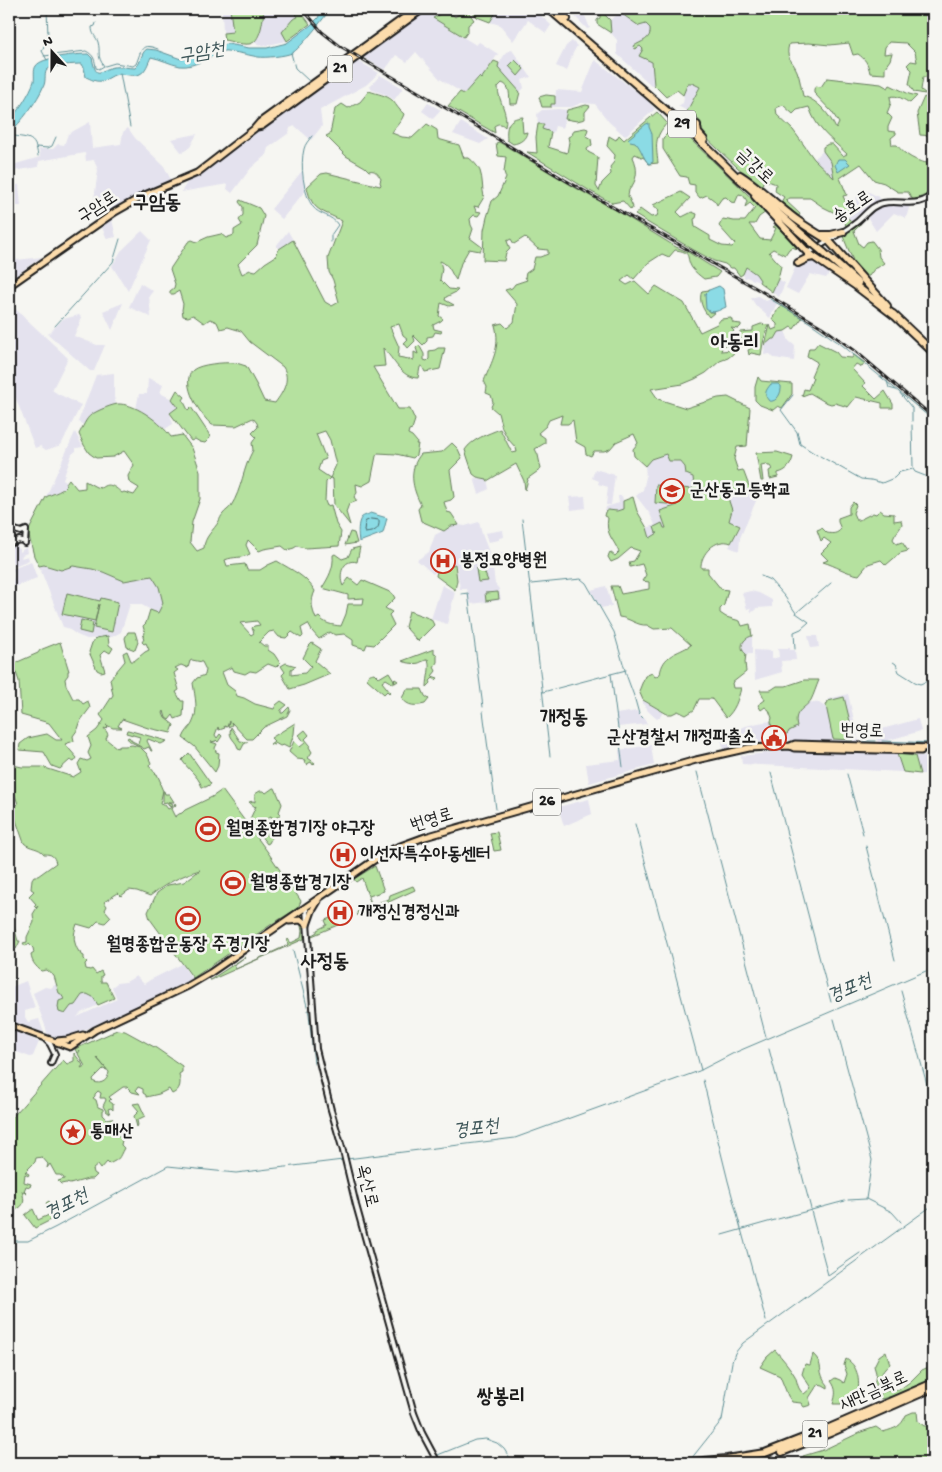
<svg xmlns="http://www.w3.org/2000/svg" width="942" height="1472" font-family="'Gochi Hand','Poor Story',sans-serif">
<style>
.built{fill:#e4e2ee}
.green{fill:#b5e19f;stroke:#687e5e;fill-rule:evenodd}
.water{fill:#8bdbe5;stroke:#5f8f95}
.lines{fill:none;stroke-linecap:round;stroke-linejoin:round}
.shore{stroke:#48686c;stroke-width:1}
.stream{stroke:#5f8f95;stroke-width:1}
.secondary-casing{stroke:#1c1c1c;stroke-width:8}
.primary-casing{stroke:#1c1c1c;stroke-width:9}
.highway-casing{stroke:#1c1c1c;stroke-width:10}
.secondary{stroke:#f6f6f2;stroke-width:4}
.primary{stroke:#fcdcac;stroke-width:5}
.highway{stroke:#fcdcac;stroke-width:6}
.rail-casing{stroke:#1c1c1c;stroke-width:3}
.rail{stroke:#f6f6f2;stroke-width:1;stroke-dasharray:4;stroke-linecap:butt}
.highway-bridge-casing{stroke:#1c1c1c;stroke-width:10;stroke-linecap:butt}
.highway-bridge{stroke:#fcdcac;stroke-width:6}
.labels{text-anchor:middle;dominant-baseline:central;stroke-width:5;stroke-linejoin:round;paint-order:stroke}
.shield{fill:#f6f6f2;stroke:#5d5d5c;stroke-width:1}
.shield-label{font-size:16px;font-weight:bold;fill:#1c1c1c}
.street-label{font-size:18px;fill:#1c1c1c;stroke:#f6f6f2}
.poi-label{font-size:18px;font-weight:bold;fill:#1c1c1c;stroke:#f6f6f2;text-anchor:start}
.water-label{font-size:19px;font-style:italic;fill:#3d5558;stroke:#f6f6f2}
.quarter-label{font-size:20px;font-weight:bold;fill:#1c1c1c;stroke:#f6f6f2}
</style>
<rect width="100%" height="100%" fill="#f6f6f2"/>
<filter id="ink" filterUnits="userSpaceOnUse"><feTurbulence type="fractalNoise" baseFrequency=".02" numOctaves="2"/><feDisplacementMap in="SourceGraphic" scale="10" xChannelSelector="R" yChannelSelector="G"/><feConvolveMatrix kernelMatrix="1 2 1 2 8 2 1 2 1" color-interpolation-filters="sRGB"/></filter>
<g filter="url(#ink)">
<path class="built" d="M 222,9 L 230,9 L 233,32 L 223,33 Z
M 264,9 L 293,9 L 298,17 L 285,40 L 287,41 L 263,46 L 253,42 L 259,37 Z
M 425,9 L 450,9 L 442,13 L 448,28 L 476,45 L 479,42 L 498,54 L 481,79 L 478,77 L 464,94 L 440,79 L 416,52 L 407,62 L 396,55 L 385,70 L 361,56 Z
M 498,9 L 521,9 L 530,15 L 534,9 L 551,25 L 546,33 L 528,20 L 513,41 L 500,25 L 490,22 Z
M 568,9 L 582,9 L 590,28 L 587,29 Z
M 620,13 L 639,26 L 646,24 L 650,28 L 651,32 L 648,38 L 640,43 L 640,46 L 652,62 L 654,85 L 651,85 L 617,54 L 617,40 L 611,33 L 610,20 Z
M 572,41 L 577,46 L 573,53 L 567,71 L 556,66 L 566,46 Z
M 512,50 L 531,77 L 522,80 L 524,88 L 520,92 L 497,67 L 506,52 Z
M 595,60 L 646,99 L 655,109 L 625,136 L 609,122 L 595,104 L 581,103 L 572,107 L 551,107 L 551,104 L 555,104 L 556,90 L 582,92 Z
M 358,61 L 379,73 L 366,85 L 320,110 L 322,126 L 311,140 L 295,126 L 290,128 L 289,133 L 268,148 L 266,155 L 251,168 L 232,193 L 227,189 L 228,184 L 181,192 L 188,181 L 247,140 L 334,75 Z
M 380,75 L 403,88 L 394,100 L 387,95 L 372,90 L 370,87 Z
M 687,83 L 692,83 L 700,87 L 687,111 L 678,106 L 683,103 L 684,98 L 683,95 Z
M 428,103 L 441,110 L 433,119 L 422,111 Z
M 558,109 L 567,110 L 563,128 L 555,126 L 553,133 L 542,129 L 544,124 L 538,124 L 537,114 L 542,110 Z
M 90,122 L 92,148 L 121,144 L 123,132 L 128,128 L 135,138 L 164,166 L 171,180 L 135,197 L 110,211 L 116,237 L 107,239 L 93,207 L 98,170 L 94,160 L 86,161 L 85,153 L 39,161 L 38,167 L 13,171 L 12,184 L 19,185 L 21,206 L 9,206 L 9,166 L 40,157 L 39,149 L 53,149 L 58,144 L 64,145 L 68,134 Z
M 461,122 L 488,139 L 480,144 L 453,134 Z
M 197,134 L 190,147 L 182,153 L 171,139 Z
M 823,151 L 831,162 L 834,178 L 814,159 Z
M 302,171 L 305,191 L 282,219 L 271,209 Z
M 865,190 L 877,196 L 881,200 L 852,222 L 846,216 L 849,210 L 856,201 L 857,196 Z
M 883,203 L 896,203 L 910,205 L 906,218 L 894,213 L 876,231 L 866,215 L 876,206 Z
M 142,231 L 151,240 L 128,291 L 112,266 L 121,251 Z
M 288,231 L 293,240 L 279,249 L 276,246 Z
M 9,255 L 17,260 L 42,257 L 9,280 Z
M 811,259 L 830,272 L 826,278 L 810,274 L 798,294 L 786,288 L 795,268 L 802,262 Z
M 745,267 L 756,274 L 760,280 L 759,282 L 746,277 L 745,279 L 743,274 Z
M 778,279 L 785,283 L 779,297 L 772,292 Z
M 140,283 L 153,291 L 149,296 L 151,317 L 129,307 Z
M 758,296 L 766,301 L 770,299 L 777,303 L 770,318 L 756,306 L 751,298 Z
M 9,303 L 68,358 L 52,390 L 58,394 L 81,405 L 61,445 L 46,450 L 40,446 L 35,448 L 9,381 Z
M 123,303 L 112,330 L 103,311 Z
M 79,315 L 82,318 L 74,336 L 97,345 L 105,345 L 94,371 L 90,371 L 48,334 L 63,319 Z
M 785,331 L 789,341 L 795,346 L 794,361 L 774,358 L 770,354 L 764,355 L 765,345 L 772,339 L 776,339 L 779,332 Z
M 114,373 L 114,397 L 116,404 L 90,415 L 84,425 L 78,422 L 96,375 Z
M 148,378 L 163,385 L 160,393 L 172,399 L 178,406 L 170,413 L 173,424 L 165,429 L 136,409 L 139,394 L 147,394 Z
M 75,432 L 83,447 L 76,448 L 76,451 L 72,454 L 63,479 L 66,481 L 65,487 L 61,490 L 46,497 Z
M 667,454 L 674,462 L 680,461 L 693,477 L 694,487 L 690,500 L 663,522 L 666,528 L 650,538 L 647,528 L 655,525 L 650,514 L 636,496 L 643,490 L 646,477 L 645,466 L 651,459 Z
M 595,469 L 615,475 L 611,505 L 606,505 L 608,487 L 598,484 L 599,481 L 592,478 Z
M 474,478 L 487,479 L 489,489 L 479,494 Z
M 745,490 L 759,494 L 740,538 L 739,551 L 729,547 L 741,526 L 729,521 L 731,517 L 727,495 L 737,496 Z
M 585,496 L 586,508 L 571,510 L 569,497 Z
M 618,496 L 622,496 L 624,504 L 623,509 L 617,511 L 608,510 L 605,512 L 606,507 L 619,503 Z
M 479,522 L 482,534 L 492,560 L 495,584 L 499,589 L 501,600 L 471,604 L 467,589 L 460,589 L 456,563 L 437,571 L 433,574 L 417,560 L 429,552 L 435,535 L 451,526 L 459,525 L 465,526 Z
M 503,530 L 504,537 L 499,538 L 499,540 L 488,542 L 485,533 Z
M 17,545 L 20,552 L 26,547 L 27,553 L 22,555 L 21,558 L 28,556 L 29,560 L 14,566 L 9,553 L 9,548 Z
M 523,550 L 525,563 L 496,566 L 493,554 Z
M 31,561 L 37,578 L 11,588 L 15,574 L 13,569 Z
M 44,565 L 61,570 L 73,566 L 92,569 L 103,572 L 124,581 L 152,576 L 159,587 L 163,603 L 158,614 L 140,604 L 130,604 L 121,632 L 112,637 L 87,639 L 77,635 L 67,628 L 63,627 L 39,566 Z
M 442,585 L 455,592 L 447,624 L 431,619 Z
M 606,586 L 612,606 L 601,608 L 591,590 Z
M 751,591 L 759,593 L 772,600 L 772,607 L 756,608 L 755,611 L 751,612 L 750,608 L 747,609 L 742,593 Z
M 752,636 L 752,654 L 746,654 L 743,652 L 743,642 L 747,637 Z
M 808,636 L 817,636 L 819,647 L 811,648 Z
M 790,648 L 790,650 L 795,650 L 796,660 L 781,661 L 782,672 L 755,680 L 754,650 L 772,651 L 772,659 L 779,657 L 778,649 Z
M 848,694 L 859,742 L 786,740 L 765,742 L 725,750 L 723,747 L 720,734 L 722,733 L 736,733 L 742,727 L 758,723 L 771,721 L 772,731 L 779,728 L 789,731 L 795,721 L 799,710 L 809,702 L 819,703 L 825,707 L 828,699 Z
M 643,700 L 663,712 L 660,717 L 657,719 L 648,711 L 643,704 Z
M 637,711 L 640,716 L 645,719 L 647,724 L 618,727 L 616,714 Z
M 918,719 L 921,731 L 878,743 L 875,731 Z
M 651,745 L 654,765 L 589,783 L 586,764 L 620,760 L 619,750 Z
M 790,750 L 897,754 L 903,772 L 742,764 L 741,756 Z
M 915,756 L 933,756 L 933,774 L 920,774 Z
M 589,799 L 592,814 L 564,826 L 558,807 Z
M 182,964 L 192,979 L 122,1013 L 80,1032 L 60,1038 L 47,1034 L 46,1028 L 33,993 L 45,987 L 51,988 L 56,984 L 59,993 L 71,1006 L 76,1004 L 82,995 L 87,993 L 93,997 L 98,1005 L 81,1013 L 77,1017 L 117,999 L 112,987 L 117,983 L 126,982 L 136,976 L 144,984 L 150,980 Z
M 26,981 L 35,1008 L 25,1011 L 25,1017 L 28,1022 L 39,1019 L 44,1033 L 9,1020 L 9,988 Z
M 11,1029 L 39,1042 L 33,1056 L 30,1057 L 9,1049 L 9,1034 Z"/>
<path class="green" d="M 230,9 L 264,9 C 263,19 261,43 249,44 C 241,45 231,41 224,40 L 223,33 L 233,32 Z
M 293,9 L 299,9 L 310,24 L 287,41 L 282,32 L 293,19 L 298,17 Z
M 471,9 L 498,9 L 490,22 L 477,17 L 471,10 Z
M 591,9 L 604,9 L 605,15 L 610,20 L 611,33 L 597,24 L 597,20 L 600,18 L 600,10 L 594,14 Z
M 615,9 L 933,9 L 933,65 L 928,67 L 933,77 L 923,77 L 921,90 L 925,93 L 925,94 L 914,92 L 909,84 L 912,70 L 907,65 L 911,61 L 917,62 L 915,52 L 906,43 L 889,42 L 885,47 L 884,54 L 892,53 L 890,60 L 885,67 L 885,74 L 870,73 C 868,63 865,59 858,54 L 853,55 L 849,43 L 830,45 L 809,43 L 789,44 C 785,59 792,59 797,71 C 800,78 801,88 803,96 C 818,100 830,115 836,129 L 839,123 L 832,112 L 814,93 L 814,89 L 816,86 L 821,87 L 827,78 L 881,84 L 888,88 L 890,85 L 909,94 L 917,96 L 910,103 C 904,100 897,94 890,97 L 891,103 L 887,113 L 892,118 L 888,127 L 888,131 L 896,132 L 896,134 L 891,138 L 892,145 L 897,145 C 903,154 918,163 929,163 L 931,161 L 933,161 L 933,184 L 926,195 L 913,200 L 908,192 L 898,192 L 884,183 L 874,180 L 861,164 L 840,178 L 847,195 L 843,196 L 849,210 L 846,216 L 852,222 L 846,226 L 843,217 L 823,207 L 810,198 L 790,198 L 785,200 L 800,214 L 799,216 L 781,202 L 784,197 L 775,191 L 776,184 L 768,181 L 763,182 L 762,185 L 760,186 L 737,167 L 701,133 L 698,128 L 699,120 L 687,111 L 700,87 L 692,83 L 688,83 L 683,95 L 677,90 L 666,97 L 654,85 L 652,62 L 639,56 L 643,49 L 640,46 L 635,49 L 634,46 C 641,41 652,40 650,28 L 646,24 L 639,26 ZM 783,105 L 793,114 L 797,110 L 809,107 C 817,130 830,138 847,154 L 843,156 L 832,144 L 828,144 L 823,147 L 823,151 L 831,162 L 834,178 L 814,159 L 793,130 L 777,115 L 776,108 Z
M 447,10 L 455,17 L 464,10 L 469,13 L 474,20 L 468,25 L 468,31 L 464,37 L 433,18 Z
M 515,60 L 524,69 L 518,76 L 509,66 Z
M 494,61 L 499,63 L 498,67 L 520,92 L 517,104 L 510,104 C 509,96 511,86 502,83 L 498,87 C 498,102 509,112 505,127 C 501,123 499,123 494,126 L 495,133 L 448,106 L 460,92 L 464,94 L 479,77 L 481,79 Z
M 369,91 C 377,94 387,95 393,101 C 397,106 399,110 404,114 C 401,123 395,126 392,133 L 402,137 L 412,138 L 427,124 L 437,130 L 438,139 L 459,145 L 464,158 L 469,158 C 473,161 478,166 480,171 C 483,179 482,189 484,197 L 478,207 L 474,206 L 476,211 L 481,212 L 478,216 L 474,215 L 470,219 L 471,225 L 473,229 L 470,238 L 482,247 L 480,251 L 469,249 L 461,263 L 456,280 C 450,272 450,265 440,261 L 442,269 L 440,280 L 449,289 L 458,290 L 456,292 L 446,297 L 445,300 L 454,305 L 449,306 L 441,303 L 439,316 L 443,319 L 441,321 L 433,325 L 434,329 L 442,331 L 441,333 L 435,332 L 433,336 L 427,337 L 427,341 L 423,345 L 413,335 L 415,341 L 408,348 L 404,343 L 408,339 L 403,335 L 399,324 L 390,327 L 399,347 L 398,357 L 414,360 L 414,352 L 418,354 L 416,348 L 419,345 L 424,354 L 424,360 L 427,361 L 429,359 L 429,351 L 435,350 L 438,348 L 445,348 L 440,369 L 425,372 L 422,366 L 420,367 L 418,378 C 401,378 394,359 383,348 L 385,366 L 373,367 L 398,409 L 410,409 L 415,420 L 412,429 L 409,430 L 408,434 L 412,436 L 417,442 L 416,444 L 418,444 L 416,455 L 413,458 L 396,454 L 378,453 L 376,456 L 371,481 L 362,486 L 356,484 L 357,493 L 354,497 L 357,501 L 349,504 L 346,512 L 350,525 L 334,505 L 333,479 L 330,478 L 326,482 L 325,501 L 327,506 L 331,505 L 336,524 L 341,532 L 339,546 L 305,548 L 297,546 L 294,548 L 287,550 L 282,546 L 264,549 L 259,551 L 248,540 L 246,545 L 250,554 C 241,559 234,556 225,560 L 227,566 L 245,564 L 247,570 L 260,570 L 268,565 L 277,561 C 293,571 305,575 315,591 C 310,602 312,609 316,619 L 319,617 C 325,624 332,625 341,626 L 346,614 L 348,604 L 363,604 L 364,598 L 348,599 L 348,595 L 322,588 C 329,577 334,568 333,555 L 335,554 L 342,559 L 348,557 L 352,549 L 360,547 L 357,562 C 343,558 338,575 343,586 L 349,578 L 358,585 L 362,580 L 392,593 L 395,598 L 385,608 L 392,612 L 389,615 L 394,625 L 374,645 L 367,644 L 365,649 L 353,645 L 353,640 L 344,634 L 335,635 L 330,632 L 319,639 L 312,631 L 308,624 L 301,628 L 303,636 L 301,638 L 292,632 L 286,638 L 279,637 L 274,631 L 269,632 L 259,642 L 264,646 L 268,646 L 268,650 L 274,654 L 280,663 L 276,667 L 268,664 L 256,672 L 250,671 L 245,674 L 234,671 L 232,667 L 222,672 L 227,685 L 235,691 L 237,696 L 244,698 L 255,704 L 274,709 L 276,705 L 281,701 L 287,705 L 281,710 L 281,713 L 283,713 L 289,707 L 290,710 L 287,716 L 264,727 L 252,739 L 247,739 L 231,722 L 232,725 L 228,727 L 229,721 L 227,727 L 224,726 L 225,728 L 219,730 L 218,727 L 215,735 L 217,738 L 220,734 L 222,736 L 218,742 L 216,740 L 216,741 L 211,742 L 217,744 L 215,748 L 216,752 L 219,753 L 218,766 L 215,772 L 194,746 L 183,738 C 185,732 189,729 192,724 C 199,710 195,698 193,683 L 197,678 L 205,675 L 206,670 L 202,662 L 192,660 L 190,661 L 188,668 L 181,665 L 175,668 L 178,670 L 174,673 L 179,690 L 176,692 L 181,701 L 184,701 L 183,716 L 175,719 L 173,715 L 169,720 L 166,718 L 164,711 L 163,713 L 165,718 L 174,725 L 171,733 L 148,728 L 122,719 L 118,726 L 122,728 L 113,728 L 106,725 L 108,727 L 106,729 L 104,728 L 108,734 L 106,739 L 117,748 L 120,746 L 125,746 L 132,745 L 140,747 L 147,754 L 151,763 L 149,766 L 156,774 L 157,774 L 161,783 L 160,784 L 163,791 L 160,803 L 165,805 L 168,809 L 174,806 L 175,803 L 176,805 L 171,809 L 175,817 L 179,814 L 182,813 L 185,810 L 212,797 L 222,790 L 267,851 L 301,901 L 298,908 L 272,924 L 193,978 L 150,919 L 148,912 L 157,893 L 168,885 L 184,882 L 200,870 C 182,875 165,884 150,896 L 137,891 L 129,890 L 121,896 L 118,893 L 104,902 L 107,906 L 105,910 L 111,917 L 105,923 L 98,921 L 91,928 L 77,924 C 73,935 73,942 79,952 L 81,952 L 82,955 L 84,956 L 84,959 L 87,962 L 85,964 L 86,969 L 90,970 L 92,969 L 96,974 L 101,971 L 103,975 L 101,976 L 101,982 L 106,982 L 114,998 L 98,1005 L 93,997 L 87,994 L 82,995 L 75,1005 L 71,1006 L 65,1014 L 59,1012 L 58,1007 L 59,1001 L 64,999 L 61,994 L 59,993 L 54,976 L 47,970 L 41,971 C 36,966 32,963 31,955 L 34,953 L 33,948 L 29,944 L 25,946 L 23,943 L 27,942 L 27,937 L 34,922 L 33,914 L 38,906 L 36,908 L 34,906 L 36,904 L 29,896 L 34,891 L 31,889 L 32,879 L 34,876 L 38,876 L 56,863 C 54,856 52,854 44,854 C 39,847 30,849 24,843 L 11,806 L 16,806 L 18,804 L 9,778 L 12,776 L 13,765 L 22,767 L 42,767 L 73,777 L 81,772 L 78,764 L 81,759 L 87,761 L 91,759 L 88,753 L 91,746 L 88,737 L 97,730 L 104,720 L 100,715 L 113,695 L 110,679 L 125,661 L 123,653 L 127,651 L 131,661 L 134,661 L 145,652 L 149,650 L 146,643 L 144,644 L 142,642 L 144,639 L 143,636 L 145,633 L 143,626 L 146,623 L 150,610 L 158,613 L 163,603 L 159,587 L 152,576 L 124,581 L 103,572 L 92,569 L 73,566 L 61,570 L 44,565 L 39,566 L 34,556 L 28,532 L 46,497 C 51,494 61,492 65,487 C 66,484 67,481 69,479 L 77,489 L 85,488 L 85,481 L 96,487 L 101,488 C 109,481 116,488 122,493 L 124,492 L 134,495 L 139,488 L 129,482 L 128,476 L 134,465 L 124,451 L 113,457 L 96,458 L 89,453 L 84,445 L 79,434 C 82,429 86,418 91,415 C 96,411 115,403 120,404 C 138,405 161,423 171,437 L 182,435 L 192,448 L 200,471 L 200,499 L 192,522 L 190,542 L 197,551 L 204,548 C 204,537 214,530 219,521 C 220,519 221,516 223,514 C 225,511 229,509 231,506 C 242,489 243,468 253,450 L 252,443 L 256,437 L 252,433 L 258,427 L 257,423 L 253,418 L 236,426 L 212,425 C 201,416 179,383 193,370 C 200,364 225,362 234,363 C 238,363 242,365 246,366 L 256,384 L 264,401 L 275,403 C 283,392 291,380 283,367 L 250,342 L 241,331 L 228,327 L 220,329 L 217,322 L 210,319 L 204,323 L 193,315 L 188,317 L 183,316 L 182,310 L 183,304 L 179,291 L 174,294 L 170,294 L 170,291 L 174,288 L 175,284 L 170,269 L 188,242 L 192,240 L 197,242 L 208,237 L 221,234 L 226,238 L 234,235 L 234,230 L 242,225 L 239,220 L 243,215 L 243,207 L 239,202 L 240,200 L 259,208 L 264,216 L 257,245 L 238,264 L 242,274 L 250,270 L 256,271 L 265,263 L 276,256 L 279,249 L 293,240 L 325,302 L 332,306 L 339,302 L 333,280 L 329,272 L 328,258 L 342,221 C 322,210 312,212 307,187 L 321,174 L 327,173 L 380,186 L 381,185 L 380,182 L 381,179 C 378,174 375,169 369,171 L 365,167 L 346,156 L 326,136 L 330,134 L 335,109 L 342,104 L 348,108 L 360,102 ZM 325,431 L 330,440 L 336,465 L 330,478 L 318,470 L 321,461 L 326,459 L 316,434 ZM 257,621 L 260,625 L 254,626 L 252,628 L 254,633 L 251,635 L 240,623 Z
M 546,95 L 555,96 L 555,104 L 551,104 L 551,107 L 542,107 L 539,97 Z
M 924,97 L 933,101 L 933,136 L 920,135 L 917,113 Z
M 586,105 L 590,106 L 585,112 L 585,119 L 577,121 L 565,119 L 567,110 Z
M 657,112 L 667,123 C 654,138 656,144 658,163 L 649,164 L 644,158 L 635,154 L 633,157 C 638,168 638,180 629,190 L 628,196 L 633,207 L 631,210 L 623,201 L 612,203 L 590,191 L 527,152 L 537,153 L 536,137 L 538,124 L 544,124 L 542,129 L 551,132 L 548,147 L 567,153 L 569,142 L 568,137 L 572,135 L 574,130 L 585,128 L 588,129 L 586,136 L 591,139 L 592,145 L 587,149 L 588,152 L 598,157 L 596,186 L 599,191 L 602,183 L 611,174 L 610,167 L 614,162 L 615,155 L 607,146 L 609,136 L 616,140 L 619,135 L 624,140 Z
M 523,117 L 522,120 L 523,133 L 527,132 C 526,139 520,143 513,144 L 507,140 C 506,127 507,118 523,117 Z
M 674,127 L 689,138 L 766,212 L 759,217 L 755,224 L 749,224 L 760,239 L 770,240 L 776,228 L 773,227 L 777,224 L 781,227 L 797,249 L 792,247 L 789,249 L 785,255 L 773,249 L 769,252 L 781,266 L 778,279 L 772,292 L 759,282 L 760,280 L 756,274 L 746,267 L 743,274 L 740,276 L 734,268 L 730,268 L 725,264 L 714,261 L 692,249 L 635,215 L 640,209 L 651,217 L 657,216 L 659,210 L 653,205 L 681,192 L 690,198 L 677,212 L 682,217 L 692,212 L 697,214 L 696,218 L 694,219 L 695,227 L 710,236 L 710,240 L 722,246 L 732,247 L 735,244 L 719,226 L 723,219 L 734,221 L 745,221 L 755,208 L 750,203 L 745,207 L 747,201 L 743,195 L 739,194 L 735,203 L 731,202 L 726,197 L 722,198 L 717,205 L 715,201 L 707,195 L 700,198 L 695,192 L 695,185 L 689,184 L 687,177 L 680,176 L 663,149 L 663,138 Z
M 499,142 L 576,188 L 619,212 L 676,247 L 688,252 L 720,272 L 716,277 L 704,279 C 700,276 695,272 692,268 C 685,257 693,252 675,250 L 669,257 L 662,254 L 648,263 L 634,279 L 629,275 L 621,281 L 627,285 L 635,281 L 649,294 L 656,286 L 684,303 L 700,332 L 717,324 L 721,319 L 731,318 L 733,323 L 741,324 L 741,326 L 738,329 L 731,328 L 734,331 L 729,337 L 732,346 L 723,345 L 721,351 L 733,350 L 734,344 L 738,344 L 742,342 L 742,339 L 740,337 L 740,332 L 753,331 L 753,327 L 761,324 L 768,325 L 763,343 L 761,355 L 751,353 L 749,355 L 748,350 L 752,348 L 745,344 L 728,358 L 720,361 L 706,373 L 695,379 L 683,384 L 651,389 L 658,399 L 686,408 L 718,398 L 728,397 L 750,408 L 747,446 L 737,447 L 734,459 L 738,471 L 743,470 L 749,486 L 759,485 L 759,494 L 745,490 L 737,496 L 727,495 L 732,510 L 729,521 L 740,526 L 731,543 C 716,537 700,554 701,568 L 708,568 L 708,573 L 721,589 L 728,590 L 724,605 L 720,609 L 720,613 L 726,617 L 740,621 L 742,626 L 750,624 L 752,636 C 743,638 738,648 746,654 L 745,662 L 746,672 L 732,683 L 733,688 L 741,688 C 738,700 735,710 726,718 L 712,699 L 699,699 L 694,710 L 686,715 L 678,711 L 672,714 L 667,714 L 643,700 L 639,691 L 645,676 L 652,673 L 655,677 L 660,674 C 663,654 677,654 691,645 L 672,628 L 654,629 L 647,625 C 637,626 630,618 619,617 L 611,586 L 618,586 L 621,594 L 649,589 L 649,582 L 642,581 L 646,575 L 642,564 L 630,567 L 629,562 L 634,561 L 640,551 L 631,548 L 618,559 L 611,562 L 608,557 L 609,554 L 610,552 L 615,556 L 619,552 C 613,538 605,534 608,518 L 604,516 L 605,512 L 608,510 L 617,511 L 623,509 L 623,501 L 633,497 L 637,511 L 647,528 L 650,538 L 658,533 L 656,533 L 654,527 L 662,523 L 664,528 L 666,528 L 660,511 L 678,505 L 655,503 L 656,485 L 691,489 L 694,487 L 693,477 L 686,474 L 685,467 L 680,461 L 669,461 L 666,454 L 651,459 L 645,466 L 634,456 L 633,449 L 638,443 L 634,434 L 616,442 L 610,449 L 604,451 L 594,451 L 591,456 L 586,454 L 585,447 L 576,442 L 573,420 L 568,424 L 560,424 L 562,415 L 549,420 L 546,426 L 538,433 L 545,438 L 545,443 L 535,449 L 538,455 L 541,469 L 527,479 L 528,480 L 525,490 L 524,481 L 516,464 L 487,481 L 487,479 L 477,477 L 473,474 L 465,450 C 472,439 488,434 500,429 L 512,453 L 517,452 L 516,448 L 508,439 L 502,428 L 498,413 L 491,407 L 493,402 L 491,395 L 486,393 L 487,387 L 484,381 C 492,361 501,347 495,325 L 502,323 L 507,328 L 514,322 L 517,304 L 505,290 L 512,288 L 515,284 L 527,280 L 525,277 L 526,273 L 532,269 L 535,257 L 540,257 L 548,254 L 548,250 L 538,249 L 525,237 L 514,244 L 511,239 L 507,241 L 510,249 L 506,253 L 504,261 L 483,260 L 484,230 L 487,217 L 492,201 L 498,196 L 506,178 L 504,172 L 506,157 L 498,156 L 496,143 Z
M 859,222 L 860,225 L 854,231 L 859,244 L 863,247 L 867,242 L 872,241 L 878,249 L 879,257 L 884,263 L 877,268 L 875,268 L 869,276 L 866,276 L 854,263 L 842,234 Z
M 709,290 L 705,294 L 709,312 L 715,312 L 709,317 C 703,310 698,300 702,291 Z
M 782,306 L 802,318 L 794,329 L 791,327 L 785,331 L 779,332 L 775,339 L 772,339 L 765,345 L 770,325 L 772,330 L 777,328 L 777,324 L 772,319 L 779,308 Z
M 818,343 L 836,352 L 840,357 L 852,358 L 854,355 L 865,363 L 862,367 L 856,364 L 852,369 L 865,383 L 863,386 L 876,399 L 885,391 L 893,404 L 893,408 L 882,408 L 882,403 L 856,397 L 848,407 L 835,403 L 831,404 L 825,402 L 810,393 L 802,396 L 804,389 L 808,390 L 813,378 L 811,376 L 817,362 L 807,356 L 809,348 L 814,348 Z
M 758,377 L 761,381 L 792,384 L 792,394 L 782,408 L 778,406 L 773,410 L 760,405 L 755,400 L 755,387 Z
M 177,390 L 185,397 L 183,400 L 188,410 L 191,407 L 209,434 L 210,438 L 205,443 L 200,442 L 195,439 L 191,441 L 170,413 L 178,407 L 172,399 Z
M 452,443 L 458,449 L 462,458 L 450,470 L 454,497 L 451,500 L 444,502 L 447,512 L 451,513 L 459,525 L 451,526 L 444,531 L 421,521 L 418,509 L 421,505 C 412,488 408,469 421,454 L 442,452 Z
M 777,452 L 793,457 C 791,465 787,471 778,473 L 778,477 L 770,479 L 769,471 L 772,469 L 770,466 L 768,466 L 767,464 L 761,465 L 763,481 L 761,481 L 756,453 Z
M 853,502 L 856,505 L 853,513 L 856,520 L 859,520 L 873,513 L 876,514 L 880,510 L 884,513 L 894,514 L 894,521 L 901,520 L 902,524 C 900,530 895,533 893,539 L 896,544 L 902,542 L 908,551 L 900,553 L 886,565 L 881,560 L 868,564 L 859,575 C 846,573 836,566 823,562 L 828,560 L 821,553 L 831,543 L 824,538 L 821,541 L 817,530 L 822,528 L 827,533 C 833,534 837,534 841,529 L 838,522 L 838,518 L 849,514 L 849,507 Z
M 350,532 L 354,533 L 357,543 L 345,545 Z
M 523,551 L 524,562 L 512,563 L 511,552 Z
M 455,564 L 457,580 L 455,590 L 436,576 L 437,571 Z
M 482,566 L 488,581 L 478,582 L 476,569 Z
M 498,592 L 499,599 L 486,601 L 485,593 Z
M 67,593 L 100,601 L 101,598 L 118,602 L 112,632 L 94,628 L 99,604 L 95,621 L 62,614 Z
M 409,611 L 431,619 L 434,625 L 418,641 L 405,627 Z
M 81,620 L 93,623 L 91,634 L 79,631 Z
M 128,632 L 135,632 L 138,642 L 135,650 L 127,647 L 125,638 Z
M 108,636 L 109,645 L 113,648 L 110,653 L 105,650 L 100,655 L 105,671 L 101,672 L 97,670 L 89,652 L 92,643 L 96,638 Z
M 60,642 L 69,671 L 68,671 L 68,675 L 65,679 L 66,685 L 73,699 L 79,699 L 83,704 L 88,701 L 90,708 L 81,720 L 78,729 L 73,736 L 74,741 L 65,744 L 77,758 L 74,762 L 70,760 L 60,769 L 52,766 L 44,752 L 19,750 L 20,744 L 28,738 L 47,734 L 56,740 L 62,740 L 49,723 L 21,715 L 19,681 L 13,664 L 38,653 L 40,650 Z
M 312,643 L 321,649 L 315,661 L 330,674 L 304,685 L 290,689 L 282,675 L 285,672 L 281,666 L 286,663 L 296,666 L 291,669 L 291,675 L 305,673 L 311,666 L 303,658 L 309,646 Z
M 434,649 L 434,654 L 437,655 L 437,662 L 434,667 L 436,671 L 432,676 L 438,678 L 436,680 L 433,678 L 430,681 L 431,683 L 427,687 C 427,677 431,668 428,659 C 426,660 424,661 421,662 C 417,665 407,663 402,661 Z
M 389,672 L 394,680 L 395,679 L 398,681 L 395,683 L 394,680 L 394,684 L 386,679 L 382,682 L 390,692 L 389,693 L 387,691 L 384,694 L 367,679 C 368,674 370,674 374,673 L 379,678 Z
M 804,680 L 819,680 C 816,687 814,694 811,700 C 804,710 793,710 797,727 L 789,731 L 788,733 L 785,735 L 779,728 L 772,731 L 771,721 L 772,718 L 769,710 L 765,707 L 761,710 L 758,705 L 765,700 L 760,690 L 771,690 L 777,686 L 786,686 Z
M 407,689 L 422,689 L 425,696 L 429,699 L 425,704 C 416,706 408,707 402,698 Z
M 844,697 L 854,738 L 853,740 L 833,739 L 826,706 L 828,701 Z
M 295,723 L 294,734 L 289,748 L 283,745 L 280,746 L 275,743 L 274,745 L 270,744 L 274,741 L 271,738 Z
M 231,727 L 240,741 L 248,742 L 244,744 L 241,750 L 238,749 C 237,740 227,739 231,727 Z
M 127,730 L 128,730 L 167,741 L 161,744 L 148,739 L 147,741 L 152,751 L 151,751 L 149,747 L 144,749 C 138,744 131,744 127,738 L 129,737 L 132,741 L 138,744 L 140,737 L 126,733 Z
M 305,730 L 309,735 L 305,739 L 310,745 L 309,747 L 312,752 L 308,758 L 315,763 L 313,765 L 311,762 L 307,764 L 308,765 L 304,762 L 305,760 L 297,759 L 289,752 L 294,741 L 300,747 L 305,743 L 299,735 Z
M 189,753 L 211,784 L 206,787 L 202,787 C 197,774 189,771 182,760 Z
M 897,754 L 915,756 L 920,774 L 903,772 Z
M 273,788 L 275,788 L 282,804 L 279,812 L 281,814 L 273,820 L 271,816 L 269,817 L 266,826 L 267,828 L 266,835 L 270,836 L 271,832 L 275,831 L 269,843 L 267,844 L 260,835 L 261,830 L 256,830 L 250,819 L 256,806 L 255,807 L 249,802 L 253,801 L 255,802 L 255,794 L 260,791 L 264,791 L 266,793 Z
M 163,791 L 164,791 L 165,794 L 169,794 L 174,802 L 168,802 L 172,803 L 173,805 L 170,807 L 167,802 L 163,803 Z
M 497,832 L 501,850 L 494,851 L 490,833 Z
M 375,866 L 384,891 L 369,896 L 371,905 L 389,899 L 390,895 L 413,886 L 415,890 L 358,916 L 357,912 L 371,905 L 362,878 L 356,882 L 354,879 Z
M 339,915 L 341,923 L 340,924 L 312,936 L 312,935 L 317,932 L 317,930 L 327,925 L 325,920 Z
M 300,921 L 302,924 L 304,939 L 211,980 L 210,980 L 245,957 L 234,965 L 236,969 L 288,945 L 287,941 L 288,939 L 291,943 L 301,938 L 302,931 Z
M 9,925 L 14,927 L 18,941 L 20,941 L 16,949 L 9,929 Z
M 117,1030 L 125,1031 L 156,1048 L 182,1066 L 182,1072 L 179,1074 C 181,1083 181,1090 172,1094 L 169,1089 L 159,1094 L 146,1097 L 146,1095 L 143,1093 L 143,1089 L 138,1087 L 136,1090 L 140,1094 L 132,1092 L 127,1087 L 123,1087 L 109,1097 L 111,1099 L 109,1101 L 113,1104 L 113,1110 L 111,1108 L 108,1109 L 110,1114 L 106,1111 L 103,1106 L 106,1100 L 105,1098 L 100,1098 L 101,1093 L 98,1091 L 95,1094 L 95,1096 L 93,1098 L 96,1100 L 98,1107 L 103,1109 L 103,1115 L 107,1119 L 112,1118 L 113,1120 L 113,1127 L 122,1140 L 121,1145 L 124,1148 C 118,1159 121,1158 109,1164 L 107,1162 L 101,1169 L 98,1165 L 93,1169 L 94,1173 L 97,1175 L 93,1179 L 88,1179 L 70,1184 L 66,1183 L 61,1184 L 58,1181 L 64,1179 L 64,1178 L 60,1175 L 56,1175 L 50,1164 L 47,1168 L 48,1164 L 42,1157 L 36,1158 L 35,1162 L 25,1172 L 29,1174 L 28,1176 L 25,1174 L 24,1182 L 31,1184 L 30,1187 L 26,1186 L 24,1191 L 27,1194 L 22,1191 C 25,1201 25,1206 15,1210 L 13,1208 L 9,1211 L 9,1121 L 63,1060 L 67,1064 L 74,1061 L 74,1053 L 83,1065 L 81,1068 L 85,1066 L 78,1054 L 80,1050 L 77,1053 L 75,1049 L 111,1033 L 112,1034 L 112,1032 ZM 97,1058 L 109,1072 C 108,1080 102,1085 94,1082 L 93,1079 L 103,1069 L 107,1070 Z
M 139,1103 L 145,1116 L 137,1120 L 138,1125 L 137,1127 L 134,1116 L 139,1111 L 133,1104 Z
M 49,1201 L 56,1213 L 65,1209 L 67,1212 L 35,1228 L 25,1215 L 33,1209 L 38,1220 L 53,1213 L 46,1203 Z
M 775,1350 C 782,1358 790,1367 795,1376 C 798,1383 797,1389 804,1394 L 811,1388 L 802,1374 L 805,1364 L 810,1365 L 813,1354 C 825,1365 816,1372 828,1385 L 828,1388 L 823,1385 L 818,1384 L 809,1398 L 811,1405 L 804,1407 L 801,1403 L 792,1402 L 788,1396 L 780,1376 L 760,1367 L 767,1357 Z
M 886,1351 L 890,1364 C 878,1374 882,1379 874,1388 L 876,1373 L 874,1366 L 879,1356 Z
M 846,1359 C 861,1367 860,1388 856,1402 L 849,1399 L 841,1404 L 833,1404 C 836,1395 837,1389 831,1381 L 835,1378 L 840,1380 L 844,1383 L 847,1374 L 844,1365 Z
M 933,1365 L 933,1379 L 893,1396 L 881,1399 L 879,1396 L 884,1391 L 899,1390 L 911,1381 L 922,1370 Z
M 913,1412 L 917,1412 L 918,1421 L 924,1426 L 928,1426 L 933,1422 L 933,1463 L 803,1463 L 803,1456 L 823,1450 L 861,1432 L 876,1427 L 883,1432 C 896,1428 901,1427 906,1415 Z"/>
<path class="water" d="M 322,9 L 330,9 C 325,17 300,49 292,53 C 285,56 266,58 258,57 C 253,56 227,50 224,51 C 210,55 196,68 180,66 C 170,64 161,59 151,57 C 148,63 146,71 140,74 C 134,77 126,74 120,74 C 112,74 108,80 101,81 C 95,82 91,79 86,77 L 84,68 L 82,64 C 76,64 51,65 47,70 C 44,73 46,80 44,85 C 38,100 21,123 9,133 L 9,120 C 17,114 31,91 34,81 C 35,76 33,70 36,66 C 41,57 78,54 88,54 L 92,58 C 97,81 98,70 114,67 C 121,66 128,68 135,68 C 142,63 140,53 147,49 L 156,50 L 181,59 L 189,58 L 218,45 L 228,44 L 249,48 L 267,48 L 287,43 L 311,25 L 318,18 Z
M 649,123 L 649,127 L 652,134 L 653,162 L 649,164 C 642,157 642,149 635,142 L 630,141 L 628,139 L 646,124 Z
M 838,159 L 845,159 L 850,164 L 838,172 L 835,165 Z
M 719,286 L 723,289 L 726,307 C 719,310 713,315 706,309 L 705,294 L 709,290 Z
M 771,384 L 778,384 L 781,386 C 782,392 777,403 769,401 C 763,394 766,390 771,384 Z
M 370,513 L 387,518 L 383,533 L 359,542 C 358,535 357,522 362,517 C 363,516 370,514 370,513 Z"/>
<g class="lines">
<path class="shore" d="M 371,519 L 379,520 C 380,530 374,532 365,533 L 364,531 L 365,522 Z"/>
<path class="stream" d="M 291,53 L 295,68 L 309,81
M 44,56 L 86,51 C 94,55 95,60 96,68 L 99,69 L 104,66 C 96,55 101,53 98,42 C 96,36 92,35 92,27 L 95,26 L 96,23
M 47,60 L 42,51 L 48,36 L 47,9
M 105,66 L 115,63 L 133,66 L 136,64 C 142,50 140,42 158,49
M 120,73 L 130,127
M 9,135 C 27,139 35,134 38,156
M 312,136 C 309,140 305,144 304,149 C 300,164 303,194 313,207 C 319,215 332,215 338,225 L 331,235 L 331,242
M 36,147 L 48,148 L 52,146 L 56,137
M 770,299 L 809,322 L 842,345 L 933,420
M 55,326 L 113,262 L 120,239
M 887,381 L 889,388 L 896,390
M 899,392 L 912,408 L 912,421
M 793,395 L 781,410 L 797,432 L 800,444 L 817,455
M 912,425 L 913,467
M 820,456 L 861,479 L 871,480 L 882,483 L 894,478 L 900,472 L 913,469 L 915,472 L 933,479
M 522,519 L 550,756
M 761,576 L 770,580 L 785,597 L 796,613 L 809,622 L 801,629 L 794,632 L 795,649
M 531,584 L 581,579 L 586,583 L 614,632 L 627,677 L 634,696 L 639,714 L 643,718
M 461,594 L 468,593 L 483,707
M 796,613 L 831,583
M 893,662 L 896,664 L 899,672 L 915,682 L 920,684 L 933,679
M 611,674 L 623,767
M 543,692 L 626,670
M 483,711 L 496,809
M 864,741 L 875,741
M 882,741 L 933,743
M 697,772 L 766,1037
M 771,773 L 831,1002
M 847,774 L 863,834
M 635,824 L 701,1070
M 866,846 L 895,960
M 293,950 L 309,1014 L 314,1064
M 901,991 L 933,1106
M 834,1019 L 872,1160 L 866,1199 L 892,1212 L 901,1222
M 769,1049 L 811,1209
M 703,1080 L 728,1181 L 766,1321
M 347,1159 L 515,1138 L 699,1071 L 734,1053 L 933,968
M 848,1200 L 866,1199
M 811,1211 L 828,1275 L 860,1253
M 778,1219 L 845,1201
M 722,1235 L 775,1220
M 9,1241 L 28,1241 L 56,1227 L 168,1166 L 236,1173 L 343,1160
M 691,1459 L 722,1420 L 732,1362 L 735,1353 L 743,1343 L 933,1205
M 418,1463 L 475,1440 L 486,1439 L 497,1443 L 504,1449 L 513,1463"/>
<defs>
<path id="secondary" d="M 842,232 C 848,229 853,225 858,221 C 866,214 872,205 883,203 C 900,199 922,210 933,192
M 808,253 L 836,236
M 15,530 L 21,532 L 26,530 L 25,543
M 9,544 L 19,540 L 25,542
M 306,908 L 316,1049 L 331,1110 L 343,1151 L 356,1205 L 414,1413 L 422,1433 L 438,1463
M 46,1040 L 50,1044 L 55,1054 L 51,1063"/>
<path id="primary" d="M 257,127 L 262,126 L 423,9
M 9,286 L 115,212 L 145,195 L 197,173 L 254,129 L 260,122 L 416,9
M 790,746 L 794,748 L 921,751
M 289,921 L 301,920 L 307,925 L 312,911 L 318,901
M 9,1025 L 70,1047 L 95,1030 L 188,986 L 210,973 L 383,854 L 395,848 L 425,837 L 696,760 L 749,748 L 790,746 L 795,744 L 933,748
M 57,1041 L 67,1040 L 83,1035"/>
<path id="highway" d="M 549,9 L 690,131 L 735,175 L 811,242
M 559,9 L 567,19
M 683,121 L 693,126 L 697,125 L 697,127 L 698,133 L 704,140
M 740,175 C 758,186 772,201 789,214 C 801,224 815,232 828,240 L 887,306
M 755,196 L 808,253 L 856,286 L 895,316
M 822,235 L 831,235 L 843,232
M 823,252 L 858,283
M 798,263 L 808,258 L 814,257
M 893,314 L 933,352
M 782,1452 L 830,1433 L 933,1388
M 681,1463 L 727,1459 L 765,1453 L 829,1428 L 933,1383"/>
</defs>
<use href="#secondary" class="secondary-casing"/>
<use href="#primary" class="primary-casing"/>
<use href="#highway" class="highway-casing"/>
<use href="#secondary" class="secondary"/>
<use href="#primary" class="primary"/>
<use href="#highway" class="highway"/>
<defs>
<path id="rail" d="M 303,9 L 322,32 L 340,46 L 362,59 L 478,127 L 565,180 L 768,295 L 822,327 L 854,350 L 933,417"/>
</defs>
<use href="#rail" class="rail-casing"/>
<use href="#rail" class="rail"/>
<defs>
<path id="highway-bridge" d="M 811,242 L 823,252"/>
</defs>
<use href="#highway-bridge" class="highway-bridge-casing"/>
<use href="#highway-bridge" class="highway-bridge"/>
</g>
</g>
<defs>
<symbol id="school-ring" viewBox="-11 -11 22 22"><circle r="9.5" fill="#f6f6f2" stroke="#c8321e" stroke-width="1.5"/><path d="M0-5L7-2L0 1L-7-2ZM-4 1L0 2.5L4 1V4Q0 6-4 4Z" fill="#c8321e"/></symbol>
<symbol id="hospital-ring" viewBox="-11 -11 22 22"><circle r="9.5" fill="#f6f6f2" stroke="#c8321e" stroke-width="1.5"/><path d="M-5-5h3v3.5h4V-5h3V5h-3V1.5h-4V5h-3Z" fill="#c8321e"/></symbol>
<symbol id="civic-ring" viewBox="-11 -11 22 22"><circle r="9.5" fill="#f6f6f2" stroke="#c8321e" stroke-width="1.5"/><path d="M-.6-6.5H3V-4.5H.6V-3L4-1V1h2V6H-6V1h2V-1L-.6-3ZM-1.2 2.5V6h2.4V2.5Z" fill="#c8321e"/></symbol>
<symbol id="stadium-ring" viewBox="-11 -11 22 22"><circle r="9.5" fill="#f6f6f2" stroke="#c8321e" stroke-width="1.5"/><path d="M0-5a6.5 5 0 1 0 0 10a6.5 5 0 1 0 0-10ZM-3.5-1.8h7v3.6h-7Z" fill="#c8321e"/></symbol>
<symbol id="sight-ring" viewBox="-11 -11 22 22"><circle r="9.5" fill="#f6f6f2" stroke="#c8321e" stroke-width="1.5"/><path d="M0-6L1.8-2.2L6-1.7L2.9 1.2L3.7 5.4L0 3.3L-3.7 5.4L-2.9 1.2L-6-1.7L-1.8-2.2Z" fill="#c8321e"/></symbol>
</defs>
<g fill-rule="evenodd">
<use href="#school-ring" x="658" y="477" width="28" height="28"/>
<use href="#hospital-ring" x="429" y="547" width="28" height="28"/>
<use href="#civic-ring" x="760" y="724" width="28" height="28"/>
<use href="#stadium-ring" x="194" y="815" width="28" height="28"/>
<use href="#hospital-ring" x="329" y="841" width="28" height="28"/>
<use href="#stadium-ring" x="219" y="869" width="28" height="28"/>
<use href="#hospital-ring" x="326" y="899" width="28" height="28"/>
<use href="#stadium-ring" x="174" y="905" width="28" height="28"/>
<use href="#sight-ring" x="59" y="1118" width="28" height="28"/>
</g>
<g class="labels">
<g class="shield">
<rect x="327.5" y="55.5" width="25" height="27" rx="4"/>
<rect x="668" y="110.5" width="28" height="27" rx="4"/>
<rect x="533" y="788.5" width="28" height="27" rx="4"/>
<rect x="802.5" y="1420.5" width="25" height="27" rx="4"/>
</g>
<g class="shield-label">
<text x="340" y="69">21</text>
<text x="682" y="124">29</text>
<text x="547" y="802">26</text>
<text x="815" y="1434">21</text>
</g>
<g class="street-label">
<text transform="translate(754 167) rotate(43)">금강로</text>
<text transform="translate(98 208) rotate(-33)">구암로</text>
<text transform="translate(853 208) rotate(-34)">송호로</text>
<text transform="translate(862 732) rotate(2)">번영로</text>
<text transform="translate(432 821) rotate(-17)">번영로</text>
<text transform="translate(366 1186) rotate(76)">옥산로</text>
<text transform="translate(874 1392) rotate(-24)">새만금북로</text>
</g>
<g class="poi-label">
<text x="690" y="491">군산동고등학교</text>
<text x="460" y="561">봉정요양병원</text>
<text x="756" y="738" text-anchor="end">군산경찰서 개정파출소</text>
<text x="226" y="829">월명종합경기장 야구장</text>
<text x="360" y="855">이선자특수아동센터</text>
<text x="250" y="883">월명종합경기장</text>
<text x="358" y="913">개정신경정신과</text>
<text x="188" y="945" text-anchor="middle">월명종합운동장 주경기장</text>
<text x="90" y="1132">통매산</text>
</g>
<g class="water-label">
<text transform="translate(202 54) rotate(-10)">구암천</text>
<text transform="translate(850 990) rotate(-23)">경포천</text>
<text transform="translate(476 1130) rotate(-7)">경포천</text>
<text transform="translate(67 1206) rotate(-28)">경포천</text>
</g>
<g class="quarter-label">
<text x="157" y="204">구암동</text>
<text x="735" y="344">아동리</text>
<text x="564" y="719">개정동</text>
<text x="325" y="963">사정동</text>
<text x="501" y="1398">쌍봉리</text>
</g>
</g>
<rect width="942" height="1472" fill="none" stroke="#f6f6f2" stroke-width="30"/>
<rect x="15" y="15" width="912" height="1442" fill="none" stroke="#1c1c1c" stroke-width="2" filter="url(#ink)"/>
<g transform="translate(52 52) rotate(339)" stroke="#f6f6f2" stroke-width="4" paint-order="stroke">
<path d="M0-4L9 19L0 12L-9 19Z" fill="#1c1c1c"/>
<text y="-8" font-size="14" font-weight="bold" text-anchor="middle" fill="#1c1c1c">N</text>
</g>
</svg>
